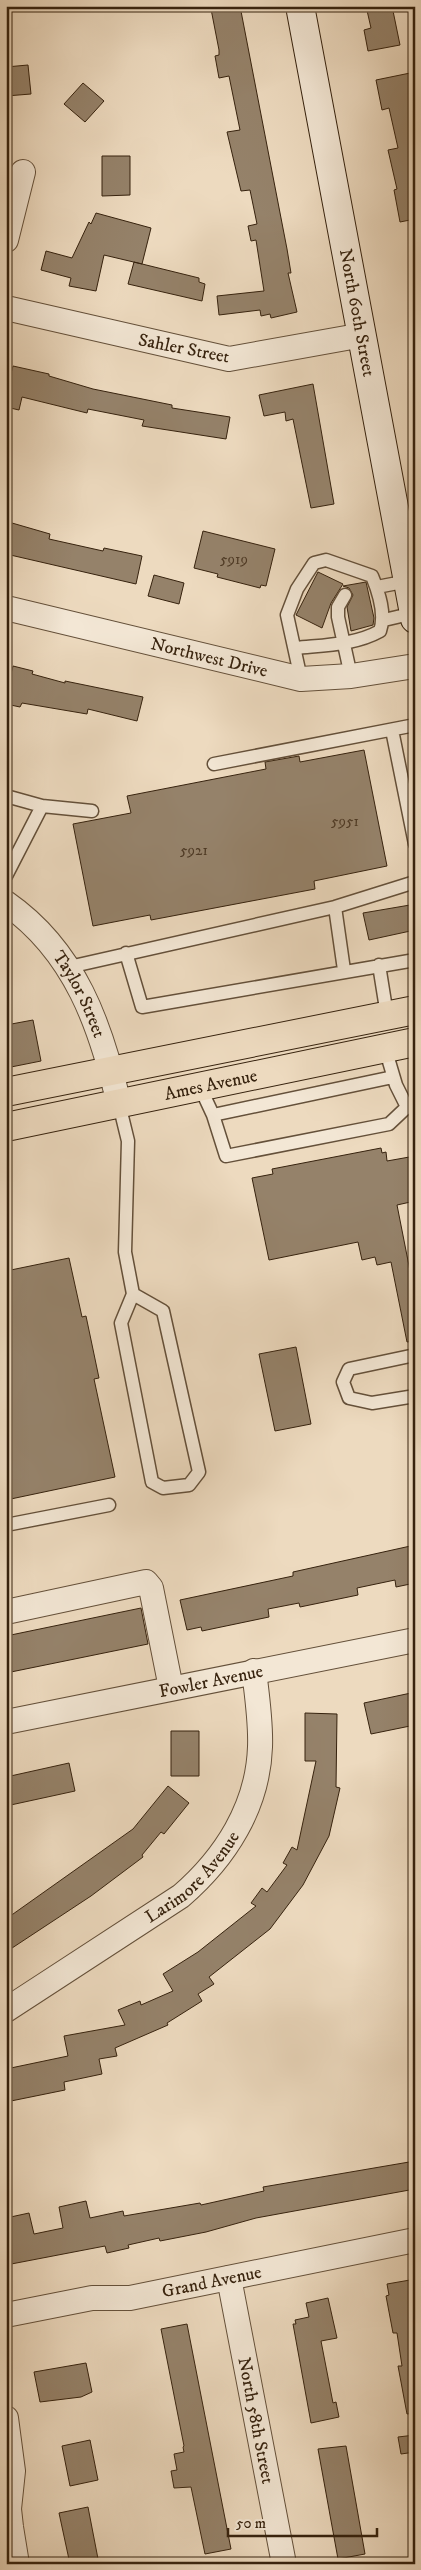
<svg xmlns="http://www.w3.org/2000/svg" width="421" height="2570" viewBox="0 0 421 2570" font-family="'IM FELL DW Pica',serif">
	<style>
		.building { fill: #95826a; stroke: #36220e }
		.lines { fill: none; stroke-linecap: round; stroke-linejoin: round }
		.lane-casing { stroke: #64503a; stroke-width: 15 }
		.street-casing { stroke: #64503a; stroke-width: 26 }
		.secondary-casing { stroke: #36220e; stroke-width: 30 }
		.primary-casing { stroke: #36220e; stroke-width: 30 }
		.lane { stroke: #f3e7d5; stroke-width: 12 }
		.street { stroke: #f3e7d5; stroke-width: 24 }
		.secondary { stroke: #f3e7d5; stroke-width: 28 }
		.primary { stroke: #eddabf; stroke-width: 28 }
		.labels { text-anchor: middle; stroke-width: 5; stroke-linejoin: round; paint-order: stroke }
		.number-label { font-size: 15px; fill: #4e3a25 }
		.street-label { font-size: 18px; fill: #36220e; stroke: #f3e7d5 }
	</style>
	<rect width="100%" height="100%" fill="#eddabf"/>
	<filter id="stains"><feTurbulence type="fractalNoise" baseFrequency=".004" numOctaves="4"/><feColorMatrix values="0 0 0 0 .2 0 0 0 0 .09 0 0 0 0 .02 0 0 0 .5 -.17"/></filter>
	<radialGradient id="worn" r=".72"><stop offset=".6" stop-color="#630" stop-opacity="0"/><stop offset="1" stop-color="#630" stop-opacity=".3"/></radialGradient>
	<path class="building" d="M224 6H240L287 249 291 273H288L297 312 271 318 270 314 261 316 260 310 219 315 217 296 264 291 256 240 251 241 248 226 257 224 250 190 241 191 227 132 240 130 229 76 219 78 215 56 219 55V50L211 9Z
		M366 6H392L400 45 368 51 364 30 371 28Z
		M28 65 31 94 6 96V67Z
		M415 72V219L400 222 394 190 397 189 388 150 398 148 389 108 382 110 376 80Z
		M83 83 104 101 85 122 64 104Z
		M102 156H130V195L102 196Z
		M96 213 151 228 142 264 104 255 96 291 69 286 71 278 41 270 46 251 72 258 89 222 91 224Z
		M134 262 199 278V282L205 284 202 301 128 284Z
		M13 366 49 374V376L93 389 172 405V408L230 417 226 439 142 426 144 420 88 409 87 413 22 397 19 410 6 407V392Z
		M313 384 334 504 311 508 293 419 286 421 285 412 264 416 259 395Z
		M12 523 50 534 49 539 103 551 104 548 142 556 136 584 6 554Z
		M203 531 275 549 266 586 261 585 260 588 217 577 218 574 194 568Z
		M318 572 343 584 331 603 322 628 296 615Z
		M154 575 184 583 179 604 148 596Z
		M366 582 374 618 373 625 351 631 347 607 353 595 349 588 343 586Z
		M13 666 33 671 32 674 65 683V681L143 697 137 721 88 709 87 714 22 703 20 707 6 704V693Z
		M364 750 387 866 314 881 315 889 151 920 150 915 93 926 73 824 131 813 127 796 266 769 265 762 299 756 300 762Z
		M410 905 415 930 369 940 363 913Z
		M33 1020 41 1061 6 1068V1025Z
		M381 1148 382 1153 386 1152 387 1161 415 1156V1201L397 1205 411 1276 415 1275V1341L407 1342 391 1262 377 1265 375 1257 362 1260 358 1242 269 1260 252 1178 273 1174 272 1169Z
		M69 1258 82 1317 86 1316 99 1378 94 1379 115 1477 6 1500V1271Z
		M296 1347 311 1424 275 1431 259 1354Z
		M415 1545V1583L396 1587 395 1580 357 1588 358 1595 300 1607 299 1603 268 1609 269 1617 202 1631 201 1627 187 1630 180 1600 293 1576V1572Z
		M141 1608 148 1644 6 1673V1636Z
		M411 1693 415 1725 371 1734 364 1703Z
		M305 1713 337 1714 336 1787 340 1788 329 1836 303 1885 270 1929 209 1977 214 1984 198 1994 202 2001 167 2023 168 2025 115 2048 117 2056 99 2059 102 2074 64 2082 65 2090 6 2102V2069L68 2056 64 2036 125 2025 118 2010 140 2001 141 2005 173 1991 163 1974 198 1952 256 1906 251 1903 262 1888 267 1892 287 1865 283 1863 292 1847 297 1850 316 1761H305Z
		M171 1731H199V1776H171Z
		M69 1763 75 1791 6 1806V1777Z
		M168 1786 189 1803 164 1834 161 1832 142 1855 143 1857 91 1896 6 1952V1919L133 1829Z
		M415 2161V2189L256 2218 206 2232 160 2241 159 2238 128 2245 129 2248 107 2253 105 2246 6 2265V2218L29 2213 34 2234 63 2228 59 2207 86 2201 90 2218 123 2211 124 2216 200 2203 201 2205 264 2191 263 2187Z
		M410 2280 415 2302V2413L407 2414 398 2366H402L397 2333H393L386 2296 389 2295 387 2284Z
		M328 2298 337 2338 321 2341 333 2403 336 2402 339 2417 311 2423 293 2324H296L295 2320 309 2317 306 2303Z
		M187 2324 231 2549 205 2554 191 2487 174 2488 171 2471 177 2470 174 2454 184 2452 183 2447 184 2446 161 2329Z
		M86 2363 92 2392 81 2397 40 2402 34 2372Z
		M415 2435V2452L401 2454 398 2437Z
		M90 2440 98 2480 70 2486 62 2446Z
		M346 2446 365 2554 338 2559 318 2449Z
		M88 2507 99 2564H70L59 2513Z"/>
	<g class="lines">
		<g class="lane-casing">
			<path id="lane" d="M377 587 408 581
				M345 595 338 607V617L351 676
				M384 620 414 613
				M296 648C324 645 355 645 380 631 386 614 379 593 372 576L326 560 314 563 297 589 287 615 301 679
				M392 730 415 844
				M214 764 415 725
				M6 796 42 806
				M6 876 42 806 92 811
				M335 907 344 970
				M126 953 142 1007 415 960
				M379 965 387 1015
				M69 967 335 907 415 882
				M385 1048 396 1085 407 1107 415 1109
				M200 1087 213 1115 226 1156 389 1124 407 1107
				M119 1104 128 1141 125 1252 133 1294 121 1323 152 1482 163 1488 189 1485 199 1472 163 1311 133 1294
				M213 1115 393 1077
				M415 1355 349 1369 343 1382 349 1398 372 1403 415 1396
				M6 1525 109 1505"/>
		</g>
		<g class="street-casing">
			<g id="street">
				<path d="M6 240 23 172"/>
				<path d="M6 308 229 359 363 335"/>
				<path id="s1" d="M6 608 301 679 351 676 415 666"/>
				<path id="s2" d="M6 903C75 951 101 1026 119 1104"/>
				<path d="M6 1612 146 1582 151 1588 171 1688"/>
				<path id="s3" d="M6 1722 415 1640"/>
				<path id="s4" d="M6 2010 181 1896C225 1858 258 1807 260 1747 261 1722 257 1696 254 1671"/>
				<path id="s5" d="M229 2278 284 2564"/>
				<path id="s6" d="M6 2315 92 2298H130L415 2240"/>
				<path d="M6 2418 13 2471 9 2509 11 2527 17 2564"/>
			</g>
		</g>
		<g class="secondary-casing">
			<g id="secondary">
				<path id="s7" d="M300 6 415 619"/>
			</g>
		</g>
		<g class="primary-casing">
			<g id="primary">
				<path d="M6 1092 415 1010"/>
				<path id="s8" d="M6 1127 415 1042"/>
			</g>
		</g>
		<use href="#lane" class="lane"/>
		<use href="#street" class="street"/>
		<use href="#secondary" class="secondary"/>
		<use href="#primary" class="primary"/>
	</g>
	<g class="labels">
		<g class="number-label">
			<text x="234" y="564">5919</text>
			<text x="345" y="826">5951</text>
			<text x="194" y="855">5921</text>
		</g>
		<g class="street-label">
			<text dy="6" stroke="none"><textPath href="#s7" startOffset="312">North 60th Street</textPath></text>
			<text transform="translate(184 348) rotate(11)" y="6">Sahler Street</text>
			<text dy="6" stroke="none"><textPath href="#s1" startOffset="209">Northwest Drive</textPath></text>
			<text dy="6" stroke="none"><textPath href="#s2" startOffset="119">Taylor Street</textPath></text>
			<text dy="6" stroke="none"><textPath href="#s8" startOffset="209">Ames Avenue</textPath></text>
			<text dy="6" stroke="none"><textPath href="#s3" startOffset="209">Fowler Avenue</textPath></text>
			<text dy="6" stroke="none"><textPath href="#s4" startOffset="230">Larimore Avenue</textPath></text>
			<text dy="6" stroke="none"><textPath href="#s6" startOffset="209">Grand Avenue</textPath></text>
			<text dy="6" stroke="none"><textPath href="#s5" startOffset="145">North 58th Street</textPath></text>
		</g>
	</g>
	<rect width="421" height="2570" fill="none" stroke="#eddabf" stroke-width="25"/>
	<rect x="8" y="8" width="406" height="2555" fill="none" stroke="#36220e" stroke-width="2.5"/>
	<rect x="12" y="12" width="396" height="2545" fill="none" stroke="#36220e"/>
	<path d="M228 2528v8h149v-8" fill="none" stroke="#36220e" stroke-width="2.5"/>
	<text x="236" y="2528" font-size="15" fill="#36220e" stroke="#f3e7d5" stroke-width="4" paint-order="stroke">50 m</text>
	<rect width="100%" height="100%" filter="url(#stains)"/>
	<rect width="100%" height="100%" fill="url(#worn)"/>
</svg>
